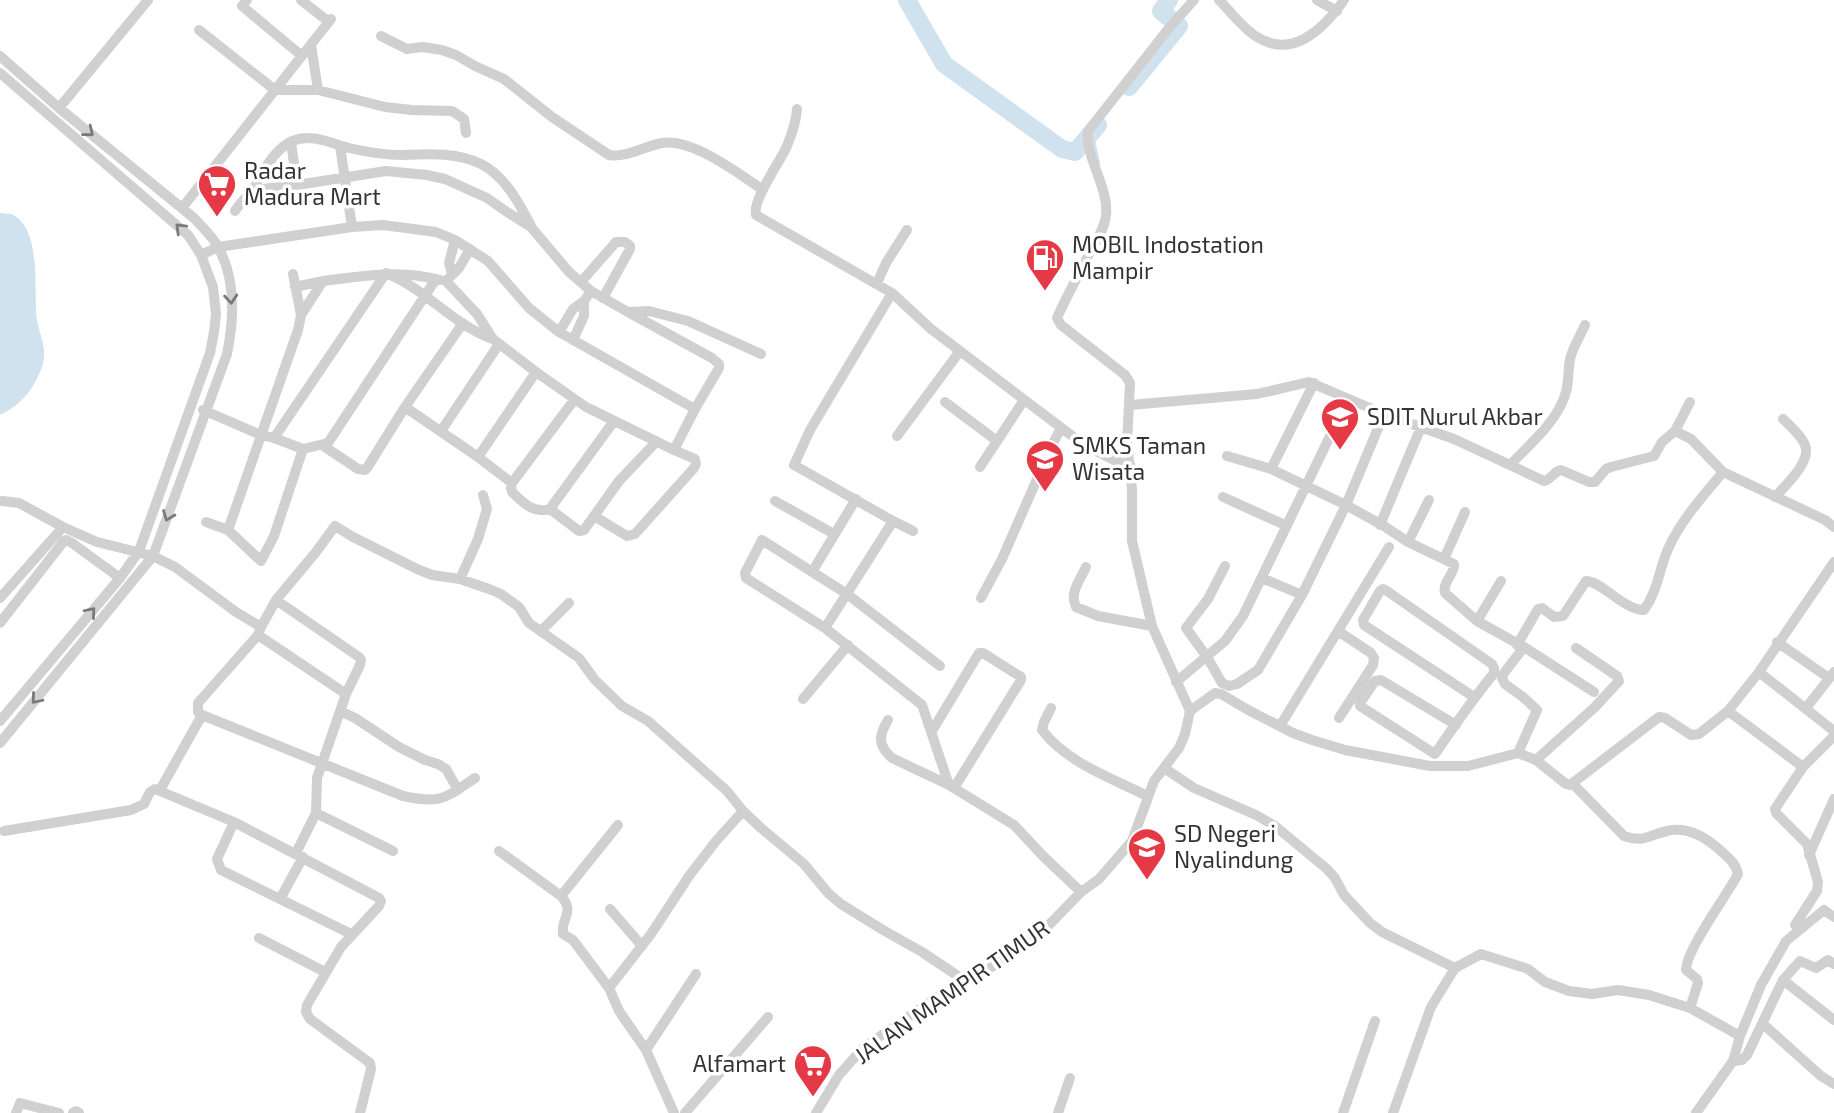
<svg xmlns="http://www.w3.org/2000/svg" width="1834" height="1113" viewBox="0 0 1834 1113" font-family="'Exo 2',sans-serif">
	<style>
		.water { fill: #cfe2ee }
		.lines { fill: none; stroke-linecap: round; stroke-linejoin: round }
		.stream { stroke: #cfe2ee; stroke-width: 2.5 }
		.river { stroke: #cfe2ee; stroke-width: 18 }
		.street { stroke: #d0d0d0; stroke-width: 10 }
		.oneway { stroke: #7a7a7a }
		.labels { text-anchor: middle; stroke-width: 7; stroke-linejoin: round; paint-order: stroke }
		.poi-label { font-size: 23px; fill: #333; stroke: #fff; text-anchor: start }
		.street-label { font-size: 23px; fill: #333; stroke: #fff }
	</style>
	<rect width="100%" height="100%" fill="#fff"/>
	<path class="water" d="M0 213C1 213 10 214 11 214 43 228 33 292 37 320 40 337 48 349 42 367 34 389 21 405 0 415Z"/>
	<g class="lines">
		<path class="stream" d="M1093 136 1099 164"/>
		<path class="river" d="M907 0 944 64 1062 149 1075 152 1098 125
			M1129 87 1179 26 1161 11 1169 0"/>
		<path class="street" d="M247 0 242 6 302 56
			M301 0 329 22
			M1219 0C1230 11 1241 26 1254 35 1291 61 1323 30 1344 0
			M1317 0 1337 11
			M199 30 275 90H318L385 107 412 110 452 111 464 119 466 133
			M381 36 407 49 422 47 442 50 456 55 475 66 504 79 552 117 609 155C626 158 645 146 662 143 692 138 738 173 763 190
			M311 45 318 90
			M0 56 59 108 194 218C202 227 213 237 218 247 236 279 234 320 227 354L153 556 0 743
			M0 73 188 235 201 255 213 287 216 314 214 332 210 353 139 551 120 578 0 721
			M59 108 148 0
			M797 109C796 122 792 134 787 146 780 162 752 200 756 215L892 293 931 329 1084 445 1114 460 1131 466
			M291 142 297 185
			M340 146 352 227
			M254 190 297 185 386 171 427 175 445 179 487 198 507 212 531 227 569 272 591 291 584 301 573 309 559 332
			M182 208 331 19
			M235 211C240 203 246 197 252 191 256 187 257 181 260 177 267 164 279 147 292 141 312 133 330 143 349 148 366 152 384 155 402 155 429 154 456 152 481 164 505 176 519 203 531 226
			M470 249 459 268 446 281 477 314 493 339 536 372 586 407 674 450
			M201 255 218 247 352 227 383 225 436 232 455 240 488 261 529 308 559 332 695 409
			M452 273 449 263 455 240
			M581 282 616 242H625L630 246V249L603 298
			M877 283 886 263 907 230
			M295 287 323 281
			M591 291 628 312 649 311 688 321 761 354
			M301 315 323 281C363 276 401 269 440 280
			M573 340 584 316V301
			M945 402 997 441
			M1130 405 1257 394 1309 382 1384 414 1454 439 1544 481C1551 480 1554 471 1561 470L1589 482H1595L1606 469 1611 467 1654 456 1662 442 1675 431 1691 439 1723 472 1825 520 1834 527
			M405 407 478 457 536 372
			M203 410 261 435 274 438 303 449 328 443 436 279
			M441 431 499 344
			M1675 431 1690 402
			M897 436 960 351
			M274 438 386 273C426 289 453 325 493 339
			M322 445 358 469 365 470 367 468 405 407 463 323
			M1227 456 1271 469 1346 505 1384 526 1408 542 1454 564C1455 574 1442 582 1445 593L1477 621 1524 647 1594 692
			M478 457 512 483 574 400
			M1510 465C1530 444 1558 421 1566 392 1569 381 1568 370 1570 359 1573 347 1580 336 1585 325
			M980 467 1024 400
			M1271 469 1314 383
			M512 483 511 488 512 492C524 503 533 514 550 509L614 421
			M1223 497 1287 526
			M1775 497C1785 486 1812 461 1805 445 1801 435 1790 426 1783 419
			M2 501 19 503 63 527 97 542 153 556 175 567 236 612 261 627 276 600 316 552 335 526 353 537 417 569 432 575 460 579 489 589 501 594 519 607 529 623 579 658 595 680 622 706 648 721 727 791 743 811 761 828 804 864 828 893 841 904 883 930 922 952 964 980
			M775 501 834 534
			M550 509 579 531 584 530 619 481 656 442
			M594 516 627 536 635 534 694 468 696 464 695 459 674 450 695 409 719 368V364L712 358 628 312
			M893 521 913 531
			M206 522 228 530 261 561 274 536 303 449
			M1380 525 1421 427
			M228 530 298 330 301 315 293 274
			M1408 542 1429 500
			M1444 559 1465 512
			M1225 566 1208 599 1186 628 1207 657 1222 683 1229 686 1237 684 1258 670 1302 595 1346 505 1384 414
			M1086 567C1080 580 1069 593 1076 607L1098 616 1152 626
			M812 572 856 499
			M1262 578 1302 595
			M460 579 478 539 487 509 483 495
			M0 598 63 527
			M981 598 1002 559 1052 445 1061 428
			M276 600 359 657 361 660 360 665 346 694
			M1477 621 1501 581
			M0 623 64 541 66 540 72 543 120 578
			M261 627 258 635 198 703V712L202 715 403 796C441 804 444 799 475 778
			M825 628 893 521 794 465 810 430 892 293
			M541 631 569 603
			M1338 631 1371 653 1374 658 1373 665 1339 718
			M258 635 346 694 317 778 316 813
			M1777 642 1829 678
			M1517 645 1538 609 1542 608 1554 617 1563 616 1586 581C1601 581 1624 610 1644 610 1658 591 1659 569 1668 549 1681 520 1703 496 1723 472
			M940 666 847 594 762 540 745 573 746 578 825 628 922 705 949 785
			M1759 672 1834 731
			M1176 682 1225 641 1243 616 1348 399
			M803 699 848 645
			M1051 708 1044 722 1042 730C1067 763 1112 778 1147 796
			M1806 708 1834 672
			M340 711 355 718 399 747 425 760 438 764 446 769 458 790
			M1190 711 1215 693 1221 694 1250 711 1293 733 1312 740 1345 750 1430 766H1468L1518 753 1536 760 1566 784 1570 785 1659 717 1665 718 1691 735 1699 734 1728 711 1759 672 1834 562
			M1728 711 1803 767 1775 809 1776 813 1807 844 1818 882 1817 891 1795 925
			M888 720C879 735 877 745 892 758L949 785 1014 825 1043 856 1081 892
			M1456 725 1381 680 1375 681 1360 703V706L1435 754C1454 726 1473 699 1494 673V668L1492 664 1387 591 1383 589 1380 591 1363 620 1364 625 1474 697
			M1280 726 1389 547
			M932 731 979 653H983L1021 677V680L954 788
			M1518 753 1537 710 1523 697 1505 684 1502 678 1504 673 1524 647
			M1536 760 1595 707 1619 681 1617 676 1576 648
			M1803 767 1834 736
			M1164 768 1194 788 1256 815 1275 826 1327 869 1335 878 1344 895 1370 923 1382 932 1455 968
			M1573 784 1624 836C1645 843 1648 835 1667 831 1688 826 1707 838 1722 852 1729 858 1736 864 1738 874 1726 897 1687 948 1686 970L1697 979 1698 983 1690 1008
			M160 790 202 715
			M234 822 217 859 221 870 351 934
			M4 831 131 810 144 804 150 792 155 789 234 822 379 898 381 901 379 906 341 947 307 1005 306 1012 310 1019 370 1063 371 1069 360 1113
			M499 851 561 896C576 913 560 918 563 934L573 940 609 988 619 1011 646 1050 674 1113
			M296 853 316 813 393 851
			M1809 855 1834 799
			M561 896 618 825
			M280 899 303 857
			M610 909 642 946
			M259 938 325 972
			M1783 980 1834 1020
			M609 988 651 934 689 876 716 841 743 811
			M1763 1024 1821 1076 1834 1084
			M646 1050 696 974
			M1733 1061 1742 1060 1747 1055 1783 980 1800 961 1816 968 1828 960 1834 964
			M16 1113 20 1103 59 1113
			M73 1113 76 1111 79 1113
			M685 1113 768 1017
			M816 1113 839 1075 863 1048 928 1003 964 980 996 965 1045 929 1081 892 1099 879 1132 841 1154 781 1179 748 1185 734 1190 711 1152 626 1132 541V489L1127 443 1130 383 1125 375 1061 325 1057 318C1067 295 1080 273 1091 250 1097 240 1105 227 1106 215 1109 187 1085 158 1088 131L1169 28 1194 0
			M1058 1113 1070 1078
			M1343 1113 1375 1021
			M1393 1113 1431 1007 1455 968 1481 954 1528 969 1545 982 1569 991 1592 994 1618 990 1649 995 1690 1008 1740 1036
			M1696 1113 1733 1061 1740 1036 1761 985 1786 941 1824 910 1834 917"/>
	</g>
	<defs><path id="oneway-chevron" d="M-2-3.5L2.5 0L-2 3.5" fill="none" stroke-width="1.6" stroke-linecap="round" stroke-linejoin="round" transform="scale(1.75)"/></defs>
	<g class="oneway">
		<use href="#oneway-chevron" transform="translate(89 132) rotate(39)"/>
		<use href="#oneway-chevron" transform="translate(180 228) rotate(-136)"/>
		<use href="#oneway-chevron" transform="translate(231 299) rotate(85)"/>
		<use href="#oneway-chevron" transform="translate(168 516) rotate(111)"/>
		<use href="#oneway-chevron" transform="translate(91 612) rotate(-50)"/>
		<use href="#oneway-chevron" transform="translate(36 699) rotate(130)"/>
	</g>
	<defs>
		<g id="supermarket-pin" transform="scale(2.0125)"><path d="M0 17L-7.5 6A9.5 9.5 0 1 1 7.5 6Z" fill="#e63946" stroke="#fff"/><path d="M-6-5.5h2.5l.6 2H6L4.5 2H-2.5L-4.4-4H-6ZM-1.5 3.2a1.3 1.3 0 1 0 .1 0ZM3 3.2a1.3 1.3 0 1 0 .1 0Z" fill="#fff"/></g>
		<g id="fuel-pin" transform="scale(2.0125)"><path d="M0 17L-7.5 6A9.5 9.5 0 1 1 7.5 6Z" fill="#e63946" stroke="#fff"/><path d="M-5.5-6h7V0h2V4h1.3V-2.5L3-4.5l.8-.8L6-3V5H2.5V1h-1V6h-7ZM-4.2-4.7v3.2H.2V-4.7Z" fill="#fff"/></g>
		<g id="school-pin" transform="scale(2.0125)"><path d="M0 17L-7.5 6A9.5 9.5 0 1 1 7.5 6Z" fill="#e63946" stroke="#fff"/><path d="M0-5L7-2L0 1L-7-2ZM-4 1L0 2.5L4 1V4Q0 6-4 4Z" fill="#fff"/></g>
	</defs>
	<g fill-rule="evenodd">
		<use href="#supermarket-pin" x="217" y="184"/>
		<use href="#fuel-pin" x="1045" y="258"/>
		<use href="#school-pin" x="1340" y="417"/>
		<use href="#school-pin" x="1045" y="459"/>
		<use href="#school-pin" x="1147" y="847"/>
		<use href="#supermarket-pin" x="813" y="1064"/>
	</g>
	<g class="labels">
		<g class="poi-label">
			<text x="244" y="179">Radar<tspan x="244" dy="26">Madura Mart</tspan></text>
			<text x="1072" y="253">MOBIL Indostation<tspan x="1072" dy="26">Mampir</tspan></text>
			<text x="1367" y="425">SDIT Nurul Akbar</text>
			<text x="1072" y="454">SMKS Taman<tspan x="1072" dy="26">Wisata</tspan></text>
			<text x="1174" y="842">SD Negeri<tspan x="1174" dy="26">Nyalindung</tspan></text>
			<text x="786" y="1072" text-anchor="end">Alfamart</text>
		</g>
		<g class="street-label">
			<text transform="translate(952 992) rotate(-35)" y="8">JALAN MAMPIR TIMUR</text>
		</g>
	</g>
</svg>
